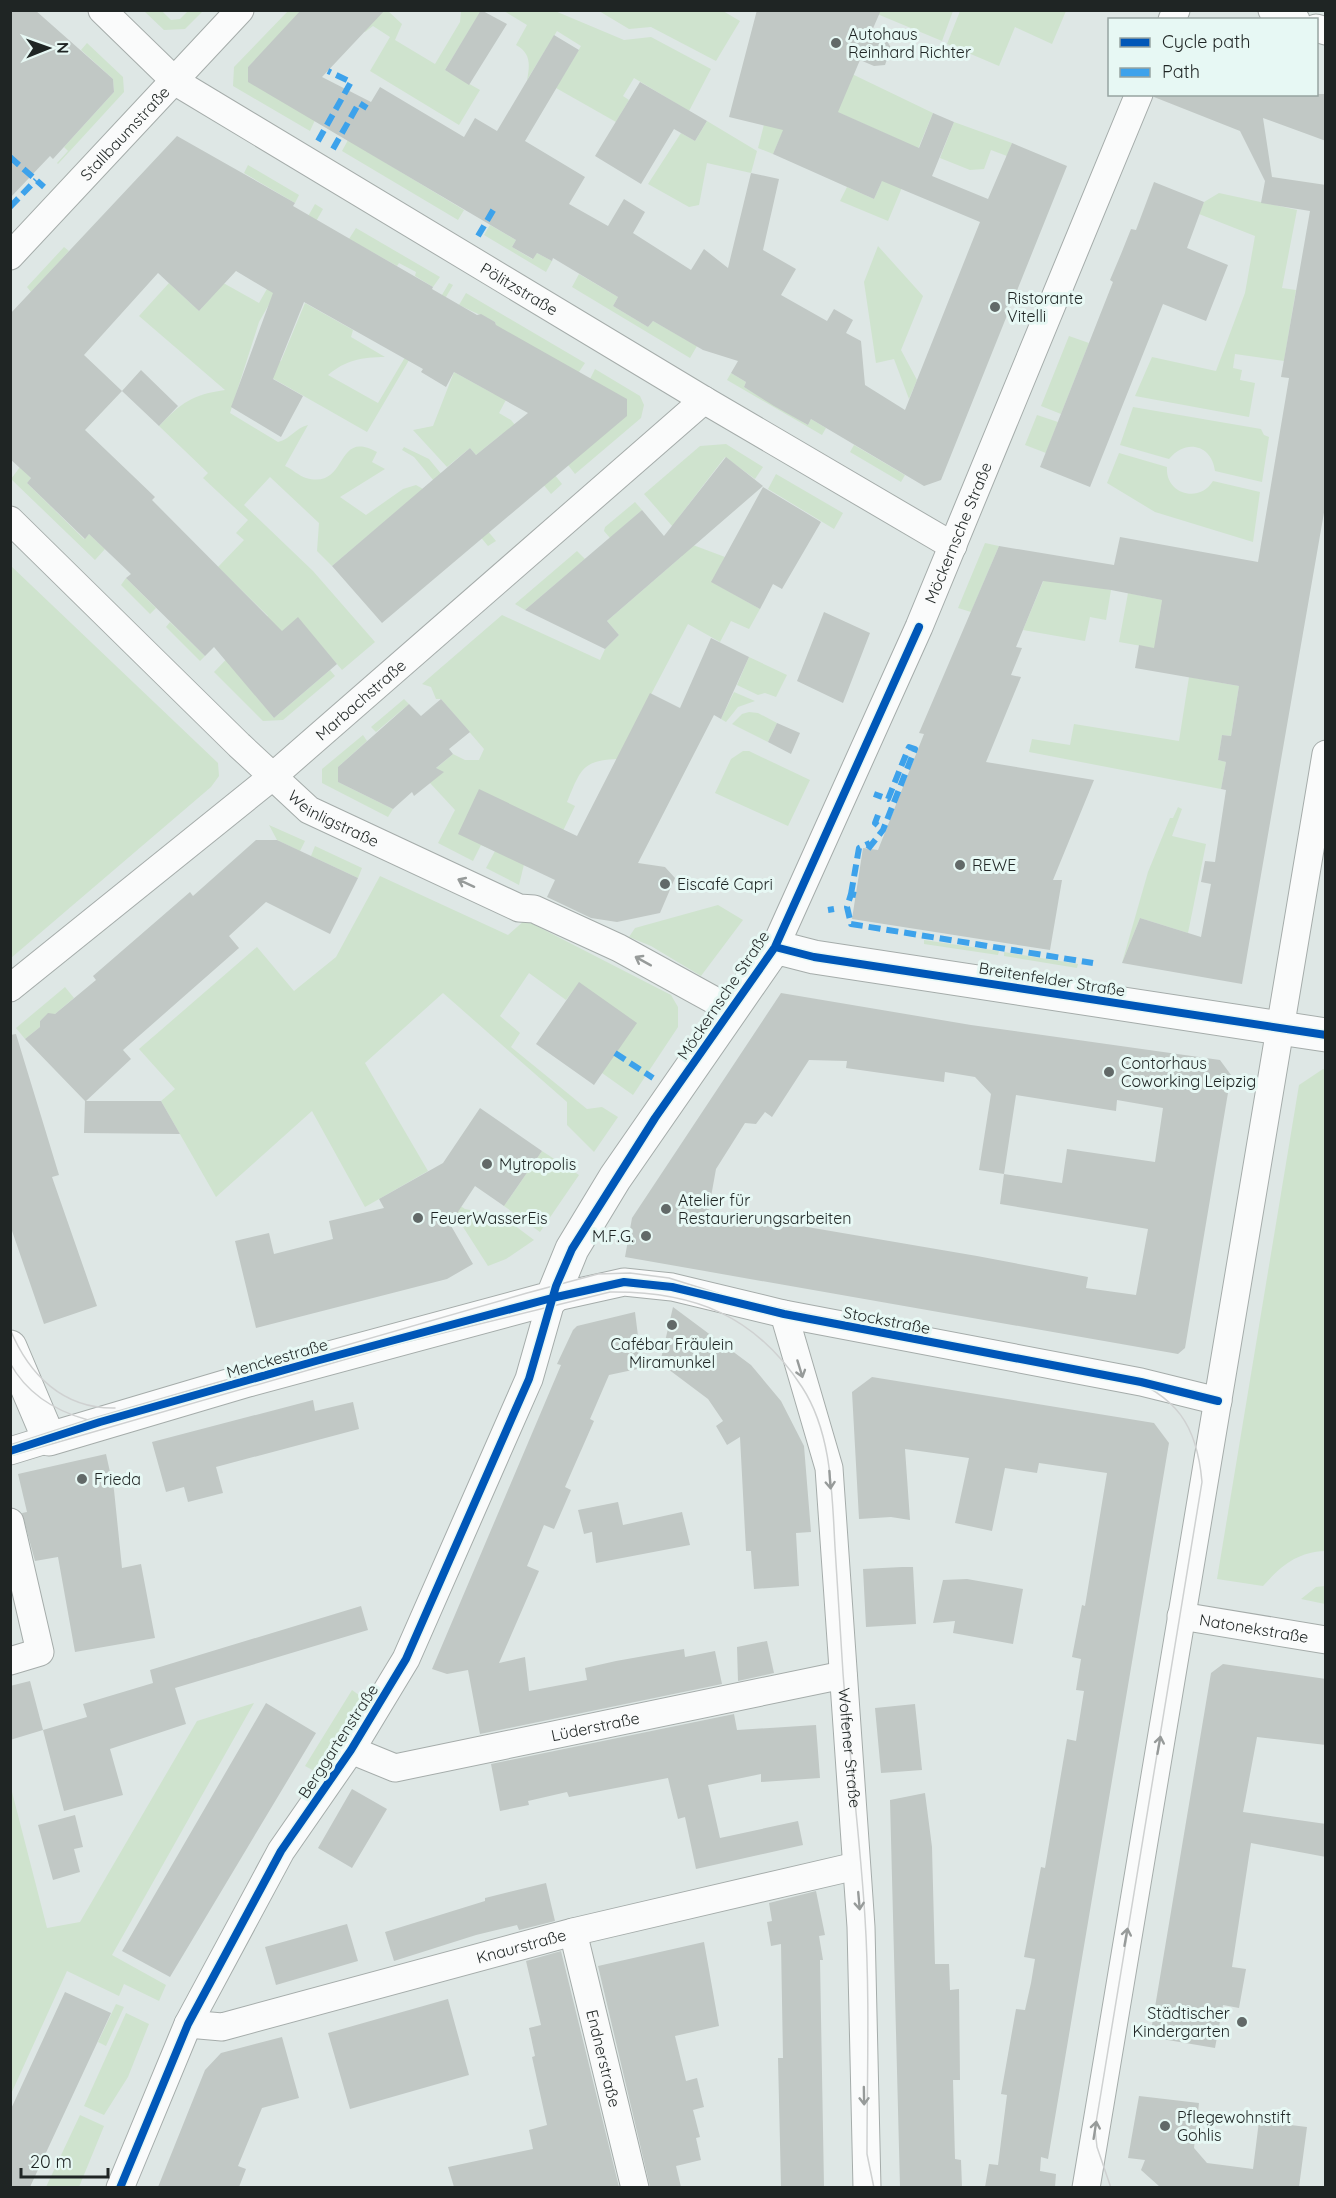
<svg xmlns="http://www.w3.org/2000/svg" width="1336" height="2198" viewBox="0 0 1336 2198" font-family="Quicksand,sans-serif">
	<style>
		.green { fill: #cfe3ce }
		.building { fill: #c1c8c5; fill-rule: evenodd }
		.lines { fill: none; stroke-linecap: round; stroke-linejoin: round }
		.street-casing { stroke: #a5acaa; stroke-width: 29 }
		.secondary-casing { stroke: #a5acaa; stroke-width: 35 }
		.street { stroke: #fafbfb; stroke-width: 27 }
		.secondary { stroke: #fafbfb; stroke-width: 33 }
		.tram { stroke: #cfd1d1; stroke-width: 1.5 }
		.quiet { stroke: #3da2eb; stroke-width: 6; stroke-dasharray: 12 6; stroke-linecap: butt }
		.cycleway-casing { stroke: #e7f8f4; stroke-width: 11 }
		.cycleway { stroke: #0057b8; stroke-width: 8 }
		.oneway { stroke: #979b9a }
		.poi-dot { fill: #626968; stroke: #e7f8f4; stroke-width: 2 }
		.labels { text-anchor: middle; stroke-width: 6; stroke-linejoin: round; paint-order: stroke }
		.poi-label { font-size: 16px; fill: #1f2524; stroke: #e7f8f4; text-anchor: start }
		.street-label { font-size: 16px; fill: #1f2524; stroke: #e7f8f4 }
	</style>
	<rect width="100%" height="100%" fill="#dee7e5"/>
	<path class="green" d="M144 11H162L171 20 180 19 188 11H203L185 29 164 30Z
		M288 11H302L248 67V81L315 120 310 131 233 86 234 67Z
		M343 11H388L402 24 395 40 435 64 460 22 461 11H481L445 70 480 90 459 125 370 71 390 37 373 26 365 32Z
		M504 11H555L624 40 651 37 711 69 689 111 634 78 623 96 629 100 616 122 556 88 581 46 557 31 527 80C530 65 531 53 516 45L527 25Z
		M599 11H723L740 21 716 61 651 27 629 29Z
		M870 11H953L942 41Z
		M960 11V10L1066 11 1052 44 1015 27 999 66 947 44Z
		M87 43 123 77 124 92 58 164 57 163 68 151 64 147 114 92 113 79 81 50Z
		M782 54 854 75 933 113 888 221 840 201 847 187 874 199 900 140 799 95 773 154 758 148Z
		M707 121 757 151 751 173 707 163 699 205 689 207 648 184 681 133 695 141Z
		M954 122 1012 143 1007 156 991 150 984 169 970 170 940 158Z
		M348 140 464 210 458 220 342 151Z
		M248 165 299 195 295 203 244 173Z
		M1219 193 1297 210 1282 288 1296 290 1284 361 1235 354 1233 368 1242 370 1240 380 1255 383 1249 417 1135 396 1152 357 1216 371 1245 293 1255 236 1199 214 1204 202Z
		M315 204 323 209 259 322 230 413 278 442C291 439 295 428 308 425L285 466C292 469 299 476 306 478 349 490 334 428 377 452L372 462 385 469 340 497 366 515 403 489 416 485 423 489 332 566 317 551 319 523 270 477 244 505 313 571 375 642 342 670 298 618 235 671 274 718 330 670 335 676 283 720 263 721 214 672 268 616 218 567 244 540 236 533 248 520 203 478 208 473 159 426C182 402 192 395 225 390L139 316 169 283 199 311 215 293 209 275 259 303Z
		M490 225 516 240 512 247 532 259 537 253 552 261 546 272 484 235Z
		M356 228 440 277 433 287 415 276 416 272 399 263 397 266 349 239Z
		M878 246 923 296 901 350 917 380 909 399 894 359 876 363 864 282Z
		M64 247 69 251 31 292 27 287Z
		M579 274 618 297 613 306 648 327 653 321 697 346 690 358 572 287Z
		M449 283 453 285 367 432 258 370 281 361 305 303 353 330 351 337 385 357C362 357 346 360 328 375L378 403Z
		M466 293 585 363 579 372 508 396 499 413 511 420 562 484 551 494 502 434 476 455 470 448 447 467 413 430 433 426 454 372 494 394 496 325 495 322 459 305Z
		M1069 336 1089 343 1061 414 1041 406Z
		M595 369 640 396 644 405 641 418 575 474 568 465 590 379Z
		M731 373 746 382 744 387 808 425 811 419 826 428 822 435 727 380Z
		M1133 407 1261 429 1264 435 1269 437 1262 482 1215 471C1212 445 1186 438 1169 459L1120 445Z
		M1037 415 1058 422 1046 453 1025 445Z
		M726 444 763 467 755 479 725 457 679 517 691 527 685 542 725 557 712 582 760 609 749 629 731 621 720 642 688 624 617 759C581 760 580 772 567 802L575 806 562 833 528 848 519 885 486 868 495 851 481 845 473 861 438 843 455 810 430 783 429 774 453 754 465 760H479L484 749 441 699H436L431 687 422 684 502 615 600 660 605 649 619 635 607 621 682 556 670 543 680 535 644 494 700 446Z
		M854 445 905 475 901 482 850 452Z
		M404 447 429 459 496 541 488 546 414 457 402 450Z
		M1119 453 1167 467C1165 494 1199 504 1213 481L1260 492 1253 542 1155 512 1107 483Z
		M20 467 31 478 27 483 84 539 89 534 105 549 95 560 11 479Z
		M776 474 843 513 834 529 768 489Z
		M635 502 642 510 610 538 604 531 605 527Z
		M985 543 999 546 971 612 958 608Z
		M577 551 585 559 525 610 515 604Z
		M10 565 218 763 219 776 211 787 11 958Z
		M1045 577 1111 590 1106 620 1090 617 1085 641 1023 630Z
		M126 578 156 608 150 614 121 585Z
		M1128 593 1162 600 1159 618 1192 655 1119 642Z
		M170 622 205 656 200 661 166 627Z
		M749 657 787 675 776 697 765 693 758 695 737 685Z
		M1189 677 1239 686 1231 736 1222 735 1218 760 1226 762 1221 789 1029 752 1032 739 1070 745 1074 724 1179 741Z
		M734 692 755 701 738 707 726 722 721 719Z
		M404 699 409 704 376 732 371 727Z
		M749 712 758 713 777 723 768 742 732 724 742 714Z
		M363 735 367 741 338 767V782L393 809 388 817 322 783V769Z
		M743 751H749L810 780 788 826 715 793 731 759Z
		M1178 807 1182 809 1172 836 1206 844 1188 933 1140 918 1122 963 1148 872 1170 818H1173Z
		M269 825 305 841 300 851 277 840Z
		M315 846 362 868 358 878 311 856Z
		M380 876 508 935 525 920 671 995 678 1007V1027L633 1095 602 1073 579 983 566 1000 529 973 500 1016 520 1033 511 1047 587 1109 602 1107 618 1117 594 1152 567 1125V1102L443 993 365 1063 428 1171 365 1207 312 1111 216 1197 161 1101 175 1089 139 1049 257 947 294 991 336 957Z
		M718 905 743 920 701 976 651 946 629 937 635 928Z
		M924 940 999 951 998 955 924 944Z
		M1004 952 1078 964 1077 968 1004 956Z
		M65 987 74 998 55 1014H48L40 1021V1027L25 1039 16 1028Z
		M1323 1069 1326 1070 1325 1551C1297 1552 1281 1566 1263 1586L1217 1579 1299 1085Z
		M542 1151 579 1175 540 1232 504 1206Z
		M442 1194 465 1209 502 1216 534 1240 506 1259 488 1266Z
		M1325 1586V1604L1301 1599 1316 1587Z
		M352 1690 370 1703 318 1773 305 1766Z
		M254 1703 112 1955 166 1985 159 2001 124 1984 119 1996 67 1971 11 2094V1788L47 1928 80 1922 197 1721Z
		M116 2004 124 2007 106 2046 98 2042Z
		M126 2013 149 2024 128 2077 104 2115 84 2106Z
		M80 2115 104 2126 79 2187H46Z"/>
	<path class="building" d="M10 10H35L113 79 114 92 53 159 50 156 10 198Z
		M301 10H385L322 77 371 102 380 87 464 137 475 118 497 131 554 35 579 50 525 141 585 177 569 204 608 226 624 199 645 212 633 233 691 270 704 249 728 268 751 173 779 179 763 250 796 269 781 295 827 321 834 309 853 320 846 333 861 341 865 385 905 410 980 222 882 181 874 199 773 154 783 130 729 117 757 10H881L871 33 886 39 891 48 885 65 874 66 860 60 838 112 919 148 933 113 954 122 932 176 988 199 1012 143 1067 166 941 480 924 486 811 419 808 425 774 406 744 387 746 382 731 373 738 361 703 350 653 321 648 327 613 306 618 297 553 258 552 261 537 253 533 259 512 247 516 240 248 82V67Z
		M481 10 507 24 469 85 445 70Z
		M640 82 707 121 695 141 674 129 641 184 595 156Z
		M1154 94H1326V141L1263 118 1272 177 1326 185V501L1242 984 1122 963 1140 918 1201 937 1211 884 1201 882 1205 861 1215 862 1226 790 1221 789 1226 762 1218 760 1222 735 1231 736 1239 686 1135 668 1139 645 1154 648 1162 600 1111 590 1043 581 1016 647 1022 648 1011 675 1021 677 986 762 1094 780 1053 880H1062L1050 950 852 919 863 848 878 850 924 734 919 733 999 546 1114 565 1120 537 1258 562 1289 378 1281 377 1310 211 1261 203 1265 181 1240 131 1154 97Z
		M177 136 295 203 293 206 433 287 432 289 477 315 481 314 495 322 496 325 627 399V416L382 623 332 566 470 448 476 455 528 413 454 372 446 387 421 372 423 369 304 302 273 379 303 396 281 437 231 407 273 293 236 271 199 311 158 273 84 355 122 391 85 430 155 497 152 500 282 631 298 617 337 664 274 718 214 647 205 656 126 578 131 574 89 534 85 539 27 483 31 478 10 459V314Z
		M1154 182 1204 202 1187 248 1228 265 1206 321 1163 304 1090 487 1040 467 1113 282 1110 280 1121 254 1131 229 1136 230Z
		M141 370 178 406 159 426 122 391Z
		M726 457 763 486 607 621 619 635 605 649 525 610 642 510 664 536Z
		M763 487 821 522 782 589 773 584 760 609 711 582Z
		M824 612 870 633 843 703 797 681Z
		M711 638 749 657 721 719 714 715 638 863 665 867 675 878 660 913 617 922 591 918 547 897 555 880 458 834 479 789 577 836 650 693 680 708Z
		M441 699 470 732 449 749 453 754 436 768 444 772 414 796 412 792 393 809 338 782V767L409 704 421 716Z
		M777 723 800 733 791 754 768 742Z
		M256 840H277L358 878 330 934 266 902 229 936 239 948 123 1050 131 1059 86 1101H161L180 1134 84 1133 85 1101 25 1039 40 1027V1021L48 1013 55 1014 96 980 93 976 190 892 193 896Z
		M579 982 637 1023 594 1085 536 1044Z
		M781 993 971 1025 1220 1060 1231 1075 1185 1348 1178 1354 625 1257 632 1218ZM809 1060 847 1061 846 1068 944 1082 945 1072 975 1077 991 1094 979 1170 1004 1174 1000 1204 1148 1229 1136 1295 1086 1288 1088 1277 977 1256 761 1219 759 1228 707 1219 716 1169 745 1123 756 1124 765 1112 772 1117ZM1016 1095 1116 1111 1117 1100 1163 1108 1155 1162 1067 1149 1062 1183 1004 1174Z
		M16 1034 59 1175 52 1177 97 1306 44 1324 10 1225V1035Z
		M480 1108 542 1151 504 1206 475 1186 450 1224 473 1264 447 1279 256 1328 235 1241 269 1233 274 1254 333 1239 329 1221 384 1208 379 1199 443 1163Z
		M673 1307 751 1365 781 1401 804 1446 811 1532 796 1533 799 1586 754 1589 751 1551H746L740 1437 727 1445 716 1426 723 1421 708 1399 660 1363Z
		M635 1312 642 1368 609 1375 590 1419 594 1421 565 1487 571 1490 554 1529 544 1525 527 1566 539 1571 499 1663 525 1657 529 1691 587 1680 585 1668 616 1661 684 1649 685 1657 715 1651 722 1684 480 1734 468 1670 447 1674 432 1669 561 1365 557 1364 573 1330 577 1326Z
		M872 1377 1154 1423 1169 1443 1048 2159 1041 2157 1040 2171 1056 2174 1055 2187H985L989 2164 998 2165 1007 2095 1001 2094 1016 2009 1025 2010 1031 1983 1035 1959 1024 1957 1041 1867 1045 1868 1067 1739 1076 1741 1084 1691 1076 1690 1081 1659 1072 1657 1082 1605 1085 1606 1107 1473 1039 1463 1037 1473 1005 1468 992 1531 955 1523 969 1458 905 1449 910 1520 891 1517 859 1519 852 1392Z
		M313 1400 315 1411 353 1402 359 1429 216 1467 223 1493 188 1502 184 1487 166 1492 152 1442Z
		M106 1454 114 1490 122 1568 141 1564 155 1638 75 1652 58 1557 35 1561 22 1513 27 1512 18 1474Z
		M618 1502 623 1525 682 1512 690 1545 596 1563 592 1532 584 1534 578 1510Z
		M902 1567H913L916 1624 866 1627 863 1569Z
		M967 1579 1023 1589 1013 1644 953 1633 955 1621 933 1623 943 1580Z
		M361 1606 368 1630 175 1688 186 1724 110 1749 123 1795 64 1811 43 1730 87 1717 83 1704 153 1683 150 1670Z
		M767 1641 774 1673 738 1681 737 1647Z
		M1223 1664 1326 1679V1745L1257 1737 1243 1812 1326 1824V1857L1251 1843 1232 1967 1246 1969 1239 2008 1223 2005 1215 2048 1150 2037 1211 1673Z
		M30 1681 43 1730 10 1740V1686Z
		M266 1703 316 1733 170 1977 122 1951Z
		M915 1704 922 1770 881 1773 875 1708Z
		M734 1714 737 1730 816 1725 820 1778 761 1782V1774L708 1785 720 1838 798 1821 803 1845 696 1869 685 1817 678 1819 668 1778 569 1797 567 1792 528 1801 529 1805 500 1811 491 1764Z
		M352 1789 387 1809 352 1868 318 1848Z
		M925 1793 932 1847 935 1964H949L950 1990 959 1989 960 2080H953L955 2159 961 2160 962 2187H900L890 1800Z
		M75 1815 83 1847 74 1849 80 1872 53 1880 38 1825Z
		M546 1883 555 1921 519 1930 517 1925 476 1935 394 1961 385 1932 485 1901V1898Z
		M816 1891 825 1935 819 1936 823 1960H820L824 2187H781L778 2058H783L781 1944 771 1946 767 1922 772 1921 769 1903Z
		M347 1924 358 1961 276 1985 265 1947Z
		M704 1942 719 2026 675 2036 686 2081 697 2078 704 2107 693 2110 700 2137 696 2138 701 2160 676 2166 681 2187H650L598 1966Z
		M561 1951 619 2187H454L448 2167 533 2149 529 2130 547 2125 532 2057 535 2056 529 2028 541 2025 526 1961Z
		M65 1992 111 2013 30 2187H10V2111Z
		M448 1999 469 2075 350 2109 328 2033Z
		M282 2037 299 2098 262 2108 238 2166 246 2169 239 2187H158L205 2070 221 2053Z
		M1139 2096 1199 2103 1194 2148 1207 2163 1253 2169 1259 2121 1307 2127 1299 2187H1160L1141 2170 1145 2160 1128 2158Z"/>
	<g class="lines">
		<g class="street-casing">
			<g id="street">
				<path id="s1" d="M102 10 176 82 704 400 953 546"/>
				<path d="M1272 10 1296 20"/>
				<path d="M1172 20 1176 10"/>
				<path d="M1316 28 1326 31"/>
				<path id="s2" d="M10 256 240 10"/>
				<path id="s3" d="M10 520 239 745 309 810 519 908 534 909 619 948 730 1009"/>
				<path id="s4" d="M775 947 919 627 1139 94"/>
				<path id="s5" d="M10 988 272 777 704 400"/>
				<path d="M784 1314 829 1468 861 1927 867 2188"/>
				<path d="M10 1451 49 1439"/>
				<path d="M10 1522 40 1652 10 1661"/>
				<path id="s6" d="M1181 1616 1326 1640"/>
				<path id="s7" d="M351 1750 395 1768 843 1675"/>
				<path id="s8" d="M573 1932 635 2188"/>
				<path id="s9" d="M188 2024 222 2027 573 1932 856 1866"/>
				<path d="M120 2188 188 2024 281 1851 351 1750 406 1659 529 1379 552 1298 624 1282 672 1287 784 1314 1141 1382 1218 1401"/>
				<path d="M1086 2188 1326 754"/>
			</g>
		</g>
		<g class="secondary-casing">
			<path id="secondary" d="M10 1347 49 1439 248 1380 552 1298 572 1249 615 1178 775 947 814 957 1326 1035"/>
		</g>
		<use href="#street" class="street"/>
		<use href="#secondary" class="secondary"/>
		<g class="tram">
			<path d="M10 1329C29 1375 63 1409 115 1408"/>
			<path d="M10 1363C27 1394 55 1411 88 1420"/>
			<path d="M10 1445 87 1420 527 1293 598 1274 630 1273 669 1278 733 1298 783 1309 1122 1375C1176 1396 1197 1424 1202 1482L1095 2129 1097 2147 1111 2188"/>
			<path id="s10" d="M10 1456 402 1343 610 1292C693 1291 755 1315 802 1387 832 1433 832 1494 835 1547 838 1589 840 1631 843 1673 849 1754 860 1836 865 1918 870 1996 867 2075 867 2154L874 2188"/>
		</g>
		<path class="quiet" d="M318 141 351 82 328 71
			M333 149 359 103 367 108
			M10 157 44 187
			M10 207 36 180
			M478 236 495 207
			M878 815 875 823 883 830
			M868 849 883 830 915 749 909 747 888 799 874 794
			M851 894 859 848 870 843
			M856 895 851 894 847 907 851 924 1093 963
			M828 910 834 909
			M615 1053 653 1078"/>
		<g class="cycleway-casing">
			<path id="cycleway" d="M775 947 814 957 1326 1035
				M10 1451 100 1422 316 1361 552 1298 624 1282 672 1287 784 1314 1141 1382 1218 1401
				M120 2188 188 2024 281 1851 351 1750 406 1659 529 1379 556 1286 572 1249 655 1118 775 947 919 627"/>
		</g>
		<use href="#cycleway" class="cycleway"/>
	</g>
	<defs><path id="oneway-shaft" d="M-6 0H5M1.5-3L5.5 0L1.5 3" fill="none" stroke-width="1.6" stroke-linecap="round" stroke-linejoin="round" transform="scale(1.5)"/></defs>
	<g class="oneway">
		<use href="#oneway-shaft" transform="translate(466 883) rotate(-155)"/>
		<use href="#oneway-shaft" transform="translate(643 961) rotate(-151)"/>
		<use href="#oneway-shaft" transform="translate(800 1369) rotate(73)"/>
		<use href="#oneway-shaft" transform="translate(830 1480) rotate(86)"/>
		<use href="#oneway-shaft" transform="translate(1159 1745) rotate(-80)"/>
		<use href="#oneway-shaft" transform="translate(859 1901) rotate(85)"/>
		<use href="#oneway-shaft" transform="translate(1126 1937) rotate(-80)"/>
		<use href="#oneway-shaft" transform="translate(864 2096) rotate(89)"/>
		<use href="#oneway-shaft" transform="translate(1095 2130) rotate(-81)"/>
	</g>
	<g class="poi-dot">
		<circle cx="836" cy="43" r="6"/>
		<circle cx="995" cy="307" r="6"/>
		<circle cx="960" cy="865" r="6"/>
		<circle cx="665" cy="884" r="6"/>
		<circle cx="1109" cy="1072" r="6"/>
		<circle cx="487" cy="1164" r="6"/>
		<circle cx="666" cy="1209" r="6"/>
		<circle cx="418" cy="1218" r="6"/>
		<circle cx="646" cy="1236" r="6"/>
		<circle cx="672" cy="1325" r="6"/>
		<circle cx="82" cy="1479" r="6"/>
		<circle cx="1242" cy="2022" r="6"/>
		<circle cx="1165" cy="2126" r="6"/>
	</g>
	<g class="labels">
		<g class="poi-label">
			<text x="848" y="40">Autohaus<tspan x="848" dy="18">Reinhard Richter</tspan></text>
			<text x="1007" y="304">Ristorante<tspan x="1007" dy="18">Vitelli</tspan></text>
			<text x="972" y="871">REWE</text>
			<text x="677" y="890">Eiscafé Capri</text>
			<text x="1121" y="1069">Contorhaus<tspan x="1121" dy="18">Coworking Leipzig</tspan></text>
			<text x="499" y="1170">Mytropolis</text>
			<text x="678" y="1206">Atelier für<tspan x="678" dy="18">Restaurierungsarbeiten</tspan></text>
			<text x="430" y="1224">FeuerWasserEis</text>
			<text x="634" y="1242" text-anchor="end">M.F.G.</text>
			<text x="672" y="1350" text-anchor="middle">Cafébar Fräulein<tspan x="672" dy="18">Miramunkel</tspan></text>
			<text x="94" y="1485">Frieda</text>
			<text x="1230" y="2019" text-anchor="end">Städtischer<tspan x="1230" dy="18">Kindergarten</tspan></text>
			<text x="1177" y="2123">Pflegewohnstift<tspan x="1177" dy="18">Gohlis</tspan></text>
		</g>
		<g class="street-label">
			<text dy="6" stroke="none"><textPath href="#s2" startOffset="168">Stallbaumstraße</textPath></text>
			<text dy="6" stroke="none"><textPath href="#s1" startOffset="504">Pölitzstraße</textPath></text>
			<text dy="6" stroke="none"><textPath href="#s4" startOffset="453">Möckernsche Straße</textPath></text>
			<text dy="6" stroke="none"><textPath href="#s5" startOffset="454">Marbachstraße</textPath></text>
			<text dy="6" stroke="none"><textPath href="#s3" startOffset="442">Weinligstraße</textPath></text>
			<text transform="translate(1052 979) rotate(9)" y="6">Breitenfelder Straße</text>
			<text transform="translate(723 995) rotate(-56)" y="6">Möckernsche Straße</text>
			<text transform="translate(887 1320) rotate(11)" y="6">Stockstraße</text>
			<text transform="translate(277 1358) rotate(-16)" y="6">Menckestraße</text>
			<text dy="6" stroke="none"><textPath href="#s6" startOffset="74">Natonekstraße</textPath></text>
			<text dy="6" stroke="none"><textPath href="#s7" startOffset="252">Lüderstraße</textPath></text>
			<text transform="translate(338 1741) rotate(-57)" y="6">Berggartenstraße</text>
			<text dy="6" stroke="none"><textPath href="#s10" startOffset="1214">Wolfener Straße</textPath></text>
			<text dy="6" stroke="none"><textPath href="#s9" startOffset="344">Knaurstraße</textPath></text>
			<text dy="6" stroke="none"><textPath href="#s8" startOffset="130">Endnerstraße</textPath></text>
		</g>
	</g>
	<rect width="1336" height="2198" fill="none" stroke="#1f2524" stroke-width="24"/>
	<rect x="1108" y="18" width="210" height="78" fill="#e7f8f4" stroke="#97a4a1" stroke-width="1.5"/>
	<rect x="1120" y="38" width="30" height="9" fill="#0057b8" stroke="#97a4a1" stroke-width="1.5"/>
	<text x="1162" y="48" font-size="18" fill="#1f2524">Cycle path</text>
	<rect x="1120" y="68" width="30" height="9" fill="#3da2eb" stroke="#97a4a1" stroke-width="1.5"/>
	<text x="1162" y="78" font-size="18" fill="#1f2524">Path</text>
	<g transform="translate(48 48) rotate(89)" stroke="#e7f8f4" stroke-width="4.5" paint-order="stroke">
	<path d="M0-4.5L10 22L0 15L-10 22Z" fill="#1f2524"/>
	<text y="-9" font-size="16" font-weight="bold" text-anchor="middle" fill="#1f2524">N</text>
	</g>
	<path d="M21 2168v9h87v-9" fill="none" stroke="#1f2524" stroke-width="3"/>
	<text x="30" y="2168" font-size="18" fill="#1f2524" stroke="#e7f8f4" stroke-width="4.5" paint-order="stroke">20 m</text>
</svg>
